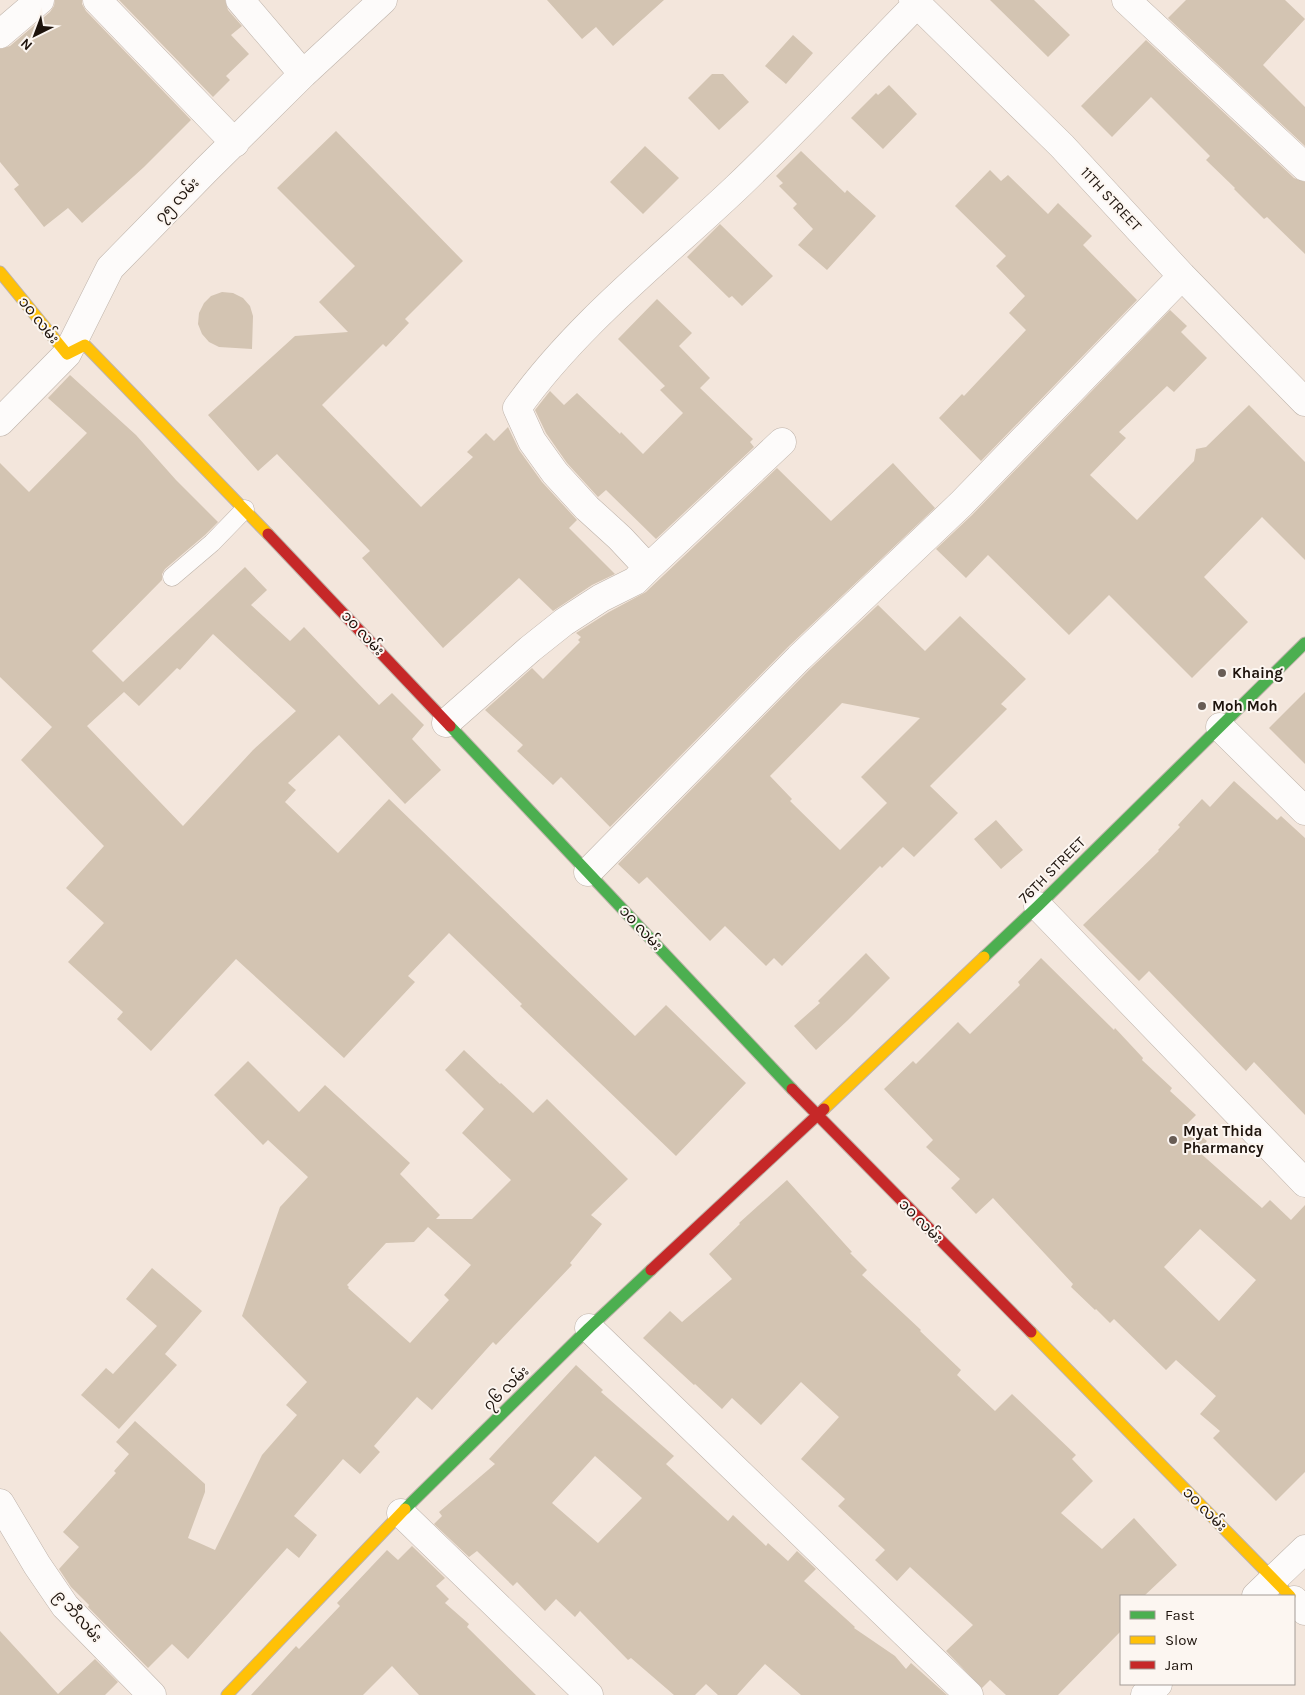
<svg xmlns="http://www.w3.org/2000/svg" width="1305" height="1695" viewBox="0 0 1305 1695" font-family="Karla,'Noto Sans Myanmar',sans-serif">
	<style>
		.building { fill: #d3c4b2; fill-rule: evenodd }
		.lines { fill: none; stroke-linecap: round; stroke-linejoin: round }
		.lane-casing { stroke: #beb3aa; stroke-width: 19 }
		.street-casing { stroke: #beb3aa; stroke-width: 29 }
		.fast-casing { stroke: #beb3aa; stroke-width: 13 }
		.slow-casing { stroke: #beb3aa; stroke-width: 13 }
		.jam-casing { stroke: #beb3aa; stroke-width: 13 }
		.lane { stroke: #fdfbfa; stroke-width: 18 }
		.street { stroke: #fdfbfa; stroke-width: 28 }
		.fast { stroke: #4caf50; stroke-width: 11 }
		.slow { stroke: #ffc107; stroke-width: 11 }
		.jam { stroke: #c62828; stroke-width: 11 }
		.poi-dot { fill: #685d55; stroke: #fcf6f1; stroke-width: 2 }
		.labels { text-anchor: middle; stroke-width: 4; stroke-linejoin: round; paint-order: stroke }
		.street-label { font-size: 15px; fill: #1d130c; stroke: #fcf6f1 }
		.poi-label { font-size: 15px; font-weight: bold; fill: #1d130c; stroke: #fcf6f1; text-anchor: start }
	</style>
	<rect width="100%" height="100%" fill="#f3e6dc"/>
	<path class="building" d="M55 0H82V4L86 11 191 120 144 167 82 223 68 208 44 227 14 189 19 185 0 162V49L10 46 50 12 54 6Z
		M119 0H225L228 10 242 26 231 35 249 54 226 76 230 80 213 97Z
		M547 0H664L613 46 596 27 582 39Z
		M990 0H1034L1070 35 1048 57Z
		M1186 0H1285L1305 19 1263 65 1305 107V146L1168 18Z
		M793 35 813 53 786 84 765 66Z
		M1146 40 1294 178 1305 182V254L1267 217 1264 219 1234 189 1235 188 1206 160 1210 156 1151 97 1112 137 1081 106Z
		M712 74H723L749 102 719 130 688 98Z
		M889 85 917 114 883 149 851 118 876 93 878 95Z
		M336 131 463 261 405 319 409 323 386 347 383 344 322 405 421 507 473 457 467 452 486 433 494 441 508 427 519 450 542 482 577 520 569 528 615 574 592 585 553 611 519 578 443 648 362 558 370 551 277 454 258 471 208 415 295 336 348 332 319 302 355 266 277 188Z
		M645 146 679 178 643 214 610 182Z
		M801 151 845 193 847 190 876 216 827 270 798 245 813 229 793 208 797 204 779 186 783 183 776 176Z
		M990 170 1001 181 1008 175 1048 214 1058 203 1092 236 1083 245 1137 300 981 461 939 418 962 394 964 396 1026 330 1009 313 1025 296 996 266 1006 256 955 206Z
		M720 224 773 276 742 306 732 296 729 298 687 257Z
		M222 292 233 293 243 298 250 306 253 316 252 349 219 347 209 342 202 334 198 324 199 313 204 303 211 296Z
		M657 299 692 333 679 346 710 378 700 388 753 439 750 442 754 447 656 539 606 490 598 497 567 463 546 433 535 410 550 391 564 405 577 393 620 434 621 432 643 454 683 413 660 390 665 386 618 339Z
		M1170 310 1187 326 1181 332 1207 358 1174 392 1167 386 1119 432 1126 438 1090 475 1137 520 1194 461 1196 449 1206 447 1249 405 1305 462V560L1262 517 1204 577 1248 622 1192 678 1109 595 1069 635 988 555 966 578 936 549 972 515Z
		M70 375 136 435 176 480 218 522 205 535 165 569 162 574V580L92 651 123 682 245 567 267 590 251 605 290 641 304 627 379 705 392 693 424 725 412 739 441 770 405 804 339 735 288 783 296 790 285 802 338 853 389 799 635 1036 666 1005 746 1083 676 1156 520 1006 522 1004 449 933 408 976 415 982 344 1058 236 959 151 1051 117 1019 123 1012 68 962 104 923 66 888 104 846 21 760 52 727 0 677V463L29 492 87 433 48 398ZM213 634 296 711 253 750 183 826 87 726 124 692 139 706 177 668 180 670Z
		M893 463 935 508 788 647 610 827 561 777 553 785 517 751 523 745 485 710 532 668 543 679 580 642 578 640 581 637 576 633 609 612 646 592 777 468 831 521Z
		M878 605 925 651 960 616 1026 679 1001 704 1007 709 930 786 958 813 914 857 903 847 882 868 880 866 782 966 774 958 766 966 725 926 710 941 647 877 639 884 618 864 810 669ZM842 703 920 718 861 777 887 803 840 850 790 801 792 799 770 776Z
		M1305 692V764L1269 728Z
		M1234 781 1277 820 1281 816 1305 838V1115L1254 1062 1246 1071 1149 971 1139 981 1083 925 1159 851 1158 850 1180 827 1178 825 1202 799 1210 807Z
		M996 820 1023 850 1001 869 974 839Z
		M866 953 890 978 848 1020 816 1050 794 1026 820 1003 818 1001Z
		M1041 958 1114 1030 1115 1028 1143 1058 1142 1060 1172 1088 1170 1091 1196 1115 1187 1124 1207 1141 1198 1151 1262 1208 1270 1200 1291 1220 1305 1205V1472L1276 1501 1213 1438 1220 1431 1200 1414 1216 1396 1176 1360 1166 1370 1114 1319 1110 1323 1096 1309 1095 1310 1071 1287 1073 1284 993 1198 976 1214 951 1188 960 1179 926 1147 933 1140 884 1089 913 1061 916 1064 958 1022 970 1034 1020 985 1018 982ZM1200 1229 1256 1280 1219 1321 1164 1267Z
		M464 1050 500 1084 501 1083 533 1113 547 1099 628 1179 591 1215 602 1224 570 1263 572 1265 496 1345 493 1342 432 1410 417 1397 374 1446 380 1452 360 1474 343 1459 294 1516 317 1535 299 1558 287 1548 188 1659 172 1644 148 1668 88 1607 89 1605 71 1587 59 1569 79 1547 63 1532 116 1473 114 1471 129 1454 116 1442 135 1421 205 1484V1492L188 1538 215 1550 262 1455 297 1415 286 1405 307 1382 242 1316 280 1207 308 1177 268 1140 263 1145 214 1095 248 1061 299 1112 325 1085 410 1163 400 1174 440 1215 436 1219H472L511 1180 462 1133 484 1109 445 1070ZM428 1227 471 1265 444 1295 449 1300 410 1343 348 1288 349 1287 347 1285 386 1243 414 1242Z
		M787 1180 852 1252 850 1253 867 1270 862 1275 921 1330 920 1331 961 1370 957 1375 995 1411 1012 1394 1076 1455 1072 1459 1093 1481 1061 1513 1102 1549 1134 1518 1177 1565 1144 1596H1121V1631L1058 1695H1006L990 1680 982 1688 946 1651 973 1625 910 1567 897 1581 875 1560 885 1550 838 1506 845 1499 801 1459 839 1417 801 1382 761 1425 732 1398 722 1409 695 1384 694 1385 643 1338 670 1311 682 1322 732 1279 709 1254 740 1224 739 1223Z
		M152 1268 202 1311 165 1354 177 1365 119 1429 81 1395 106 1368 113 1374 157 1326 126 1299Z
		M576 1365 603 1390 601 1392 674 1456 666 1464 728 1521 733 1515 766 1546 768 1543 788 1561 797 1551 816 1569 804 1581 855 1627 854 1628 895 1656 906 1669 911 1663 947 1695H801L765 1664 737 1695H718L706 1684 695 1695H674L631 1658 628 1660 580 1611 575 1617 556 1599 545 1611 517 1582 513 1586 477 1551 469 1557 434 1524 442 1516 439 1512 495 1464 489 1459ZM595 1456 642 1498 598 1543 552 1503Z
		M412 1546 445 1578 436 1586 449 1599 445 1603 469 1624 467 1627 536 1695H419L392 1666 363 1695H251L296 1646 299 1649 340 1606 337 1603 387 1550 398 1560Z
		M0 1631 58 1694 95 1659 118 1682 105 1695H0Z"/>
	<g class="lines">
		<g class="lane-casing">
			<path id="lane" d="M172 577 212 543 245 509"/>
		</g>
		<g class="street-casing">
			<path id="street" d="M97 0 235 143
				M240 0 303 74
				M913 0 1062 146 1182 276 1305 402
				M1126 0 1305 167
				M0 34 40 0
				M0 422 67 354 110 268 206 170 303 74 383 0
				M648 568 782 442
				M446 723 530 649 564 622 601 598 635 581 648 568 620 538 587 508 555 473 532 441 517 408C577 324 661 259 736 188 798 129 857 65 917 4
				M1220 727 1305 811
				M588 872 799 658 961 504 1182 276
				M1038 906 1305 1183
				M589 1328 969 1695
				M0 1503 37 1565 65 1606 152 1695
				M401 1513 589 1695
				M1256 1596 1305 1549
				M1294 1600 1305 1611
				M1145 1695 1158 1684"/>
		</g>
		<g class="fast-casing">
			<path id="fast" d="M450 726 792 1089
				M984 957 1038 906 1305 643
				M405 1509 589 1328 651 1270"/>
		</g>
		<g class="slow-casing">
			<path id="slow" d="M0 272 67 354 85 345 268 534
				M824 1109 984 957
				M1031 1332 1290 1596
				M227 1695 405 1509"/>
		</g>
		<g class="jam-casing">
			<path id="jam" d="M268 534 450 726
				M792 1089 1031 1332
				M651 1270 824 1109"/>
		</g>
		<use href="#lane" class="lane"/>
		<use href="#street" class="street"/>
		<use href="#fast" class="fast"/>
		<use href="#slow" class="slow"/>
		<use href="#jam" class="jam"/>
	</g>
	<g class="poi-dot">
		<circle cx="1222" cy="673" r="5"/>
		<circle cx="1202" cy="706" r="5"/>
		<circle cx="1173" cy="1140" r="5"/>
	</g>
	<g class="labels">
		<g class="street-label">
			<text transform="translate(1111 199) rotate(47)" y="5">11TH STREET</text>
			<text transform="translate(177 200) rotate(-46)" y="5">၇၅ လမ်း</text>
			<text transform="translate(39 320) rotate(51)" y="5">၁၀ လမ်း</text>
			<text transform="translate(363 633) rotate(47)" y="5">၁၀ လမ်း</text>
			<text transform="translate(1052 870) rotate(-45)" y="5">76TH STREET</text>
			<text transform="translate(641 928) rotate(47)" y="5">၁၀ လမ်း</text>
			<text transform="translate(921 1221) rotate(45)" y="5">၁၀ လမ်း</text>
			<text transform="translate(506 1388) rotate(-44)" y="5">၇၆ လမ်း</text>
			<text transform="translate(1205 1509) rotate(45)" y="5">၁၀ လမ်း</text>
			<text transform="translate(78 1616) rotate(49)" y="5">၉ ဘီလမ်း</text>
		</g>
		<g class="poi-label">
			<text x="1232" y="678">Khaing</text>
			<text x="1212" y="711">Moh Moh</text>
			<text x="1183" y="1136">Myat Thida<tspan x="1183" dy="17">Pharmancy</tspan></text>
		</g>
	</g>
	<rect x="1120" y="1595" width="175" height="90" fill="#fcf6f1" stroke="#a39b95"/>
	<rect x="1130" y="1611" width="25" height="8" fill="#4caf50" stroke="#a39b95"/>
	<text x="1165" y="1620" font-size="15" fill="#1d130c">Fast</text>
	<rect x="1130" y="1636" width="25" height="8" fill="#ffc107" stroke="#a39b95"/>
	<text x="1165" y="1645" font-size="15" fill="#1d130c">Slow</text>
	<rect x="1130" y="1661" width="25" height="8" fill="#c62828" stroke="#a39b95"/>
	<text x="1165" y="1670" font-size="15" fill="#1d130c">Jam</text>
	<g transform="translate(35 35) rotate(222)" stroke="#fcf6f1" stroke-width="4" paint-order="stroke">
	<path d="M0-4L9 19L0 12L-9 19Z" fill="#1d130c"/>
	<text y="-8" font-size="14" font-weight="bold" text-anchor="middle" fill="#1d130c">N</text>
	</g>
</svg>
